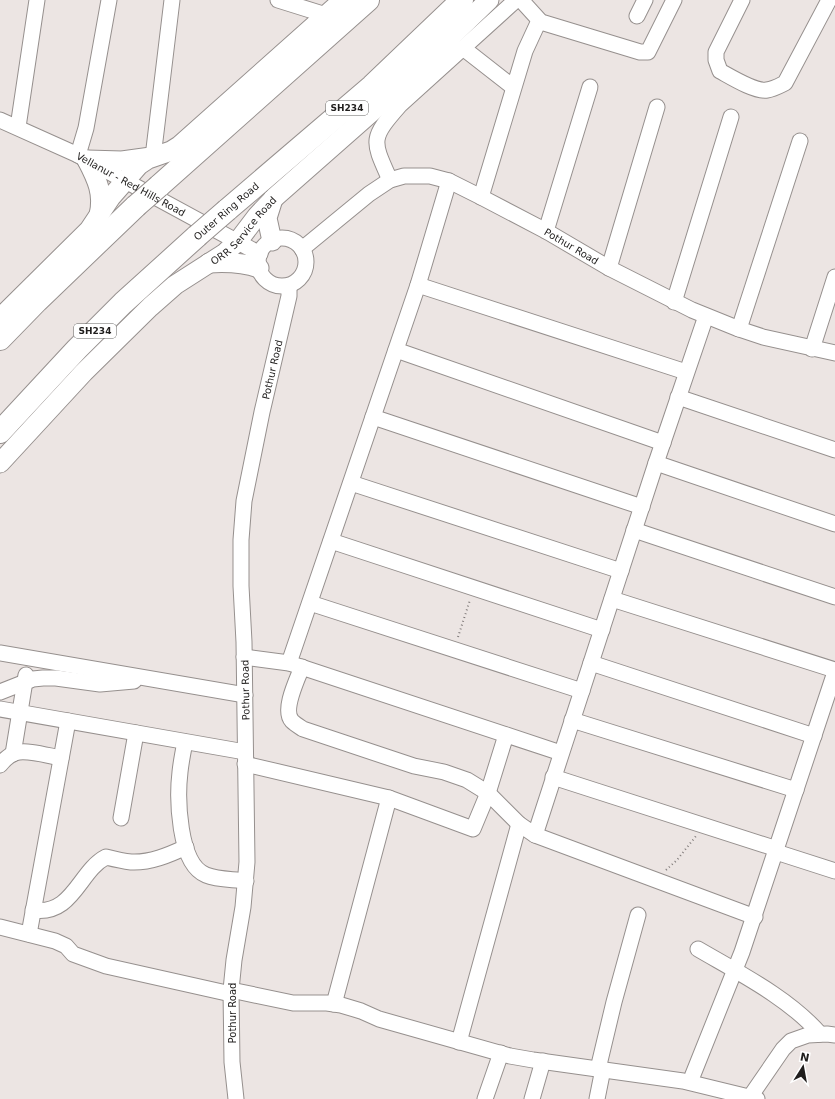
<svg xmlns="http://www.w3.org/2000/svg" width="835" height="1099" viewBox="0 0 835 1099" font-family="'DejaVu Sans',sans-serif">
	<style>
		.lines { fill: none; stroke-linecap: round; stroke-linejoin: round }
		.minor-casing { stroke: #96908e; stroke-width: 17 }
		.major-casing { stroke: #96908e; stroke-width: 21 }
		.highway-casing { stroke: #96908e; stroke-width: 24 }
		.path { stroke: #807b7a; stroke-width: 2; stroke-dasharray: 1 3; stroke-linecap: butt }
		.minor { stroke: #fff; stroke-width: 15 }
		.major { stroke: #fff; stroke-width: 19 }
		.highway { stroke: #fff; stroke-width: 22 }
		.highway-bridge-casing { stroke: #96908e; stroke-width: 24; stroke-linecap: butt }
		.highway-bridge { stroke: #fff; stroke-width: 22 }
		.labels { text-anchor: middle; stroke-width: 3; stroke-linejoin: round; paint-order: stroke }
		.shield { fill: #fff; stroke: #636261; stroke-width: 1 }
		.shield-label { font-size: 9px; font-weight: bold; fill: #201e1d }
		.street-label { font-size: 10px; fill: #201e1d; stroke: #fff }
	</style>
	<rect width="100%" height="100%" fill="#ece5e3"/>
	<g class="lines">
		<g class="minor-casing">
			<g id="minor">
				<path d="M278 0 326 15"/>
				<path d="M521 0 541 22 640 52H648L674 0"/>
				<path d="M742 0 716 52V60L720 71C731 77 755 92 767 90 774 89 779 86 785 83L829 0"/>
				<path d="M637 16 645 0"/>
				<path d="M463 48 513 87"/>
				<path id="s1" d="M0 120 78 155 109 172 260 254"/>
				<path d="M18 127 37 0"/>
				<path d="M78 155 86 128 109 0"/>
				<path d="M153 157 172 0"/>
				<path d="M390 180C372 140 370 139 400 105L516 0"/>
				<path d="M481 197 525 51 537 25 541 22"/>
				<path d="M546 231 590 87"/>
				<circle cx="282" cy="262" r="24"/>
				<path id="s2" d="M302 249 369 194 390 180 404 176H430L449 181 481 197 546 231 609 268 692 310 739 329 763 337 835 353"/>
				<path d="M609 268 657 107"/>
				<path d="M418 285 686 372"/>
				<path d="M674 302 731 117"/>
				<path d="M739 329 800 141"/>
				<path d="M812 349 835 277"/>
				<path d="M396 350 663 443"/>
				<path d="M678 397 835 450"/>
				<path d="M373 417 642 507"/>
				<path d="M656 463 835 524"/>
				<path d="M351 483 621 571"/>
				<path d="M634 530 835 597"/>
				<path d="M331 541 602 630"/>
				<path d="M612 599 835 670"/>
				<path d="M310 603 582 691"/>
				<path d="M0 653 245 695"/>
				<path d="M244 657 289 663 561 753"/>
				<path d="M289 663 418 285 449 181"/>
				<path d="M591 663 814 736"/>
				<path d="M302 667C297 680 282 710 292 721 295 724 300 727 303 729L414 766 444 772 467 780 488 793 519 824 535 835 755 917"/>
				<path d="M0 692 33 679 43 678H56L100 684 134 681"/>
				<path d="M0 709 245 752"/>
				<path d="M572 720 796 790"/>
				<path d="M185 742C183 752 181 762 180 772 177 797 178 864 206 875 218 880 233 879 246 881"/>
				<path d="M13 754 26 675"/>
				<path d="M245 764 389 798 473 829 488 793 506 735"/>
				<path d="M0 765C4 760 9 755 15 753 26 749 49 756 61 758"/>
				<path d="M553 777 777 849"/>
				<path d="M121 818 136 733"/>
				<path d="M535 835 656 463 706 316"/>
				<path d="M776 852 835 871"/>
				<path d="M33 910C73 916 79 871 106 857 114 859 122 861 131 862 150 863 169 855 186 847"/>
				<path d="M0 927 55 941 66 946 73 954 106 966 231 994"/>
				<path d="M29 934 68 721"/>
				<path d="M698 949C739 973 789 998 820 1034"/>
				<path d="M231 990 293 1003H327L341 1005 361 1011 379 1019 510 1056 533 1060 683 1081 757 1099"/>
				<path d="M334 1004 389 798"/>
				<path d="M459 1042 519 824"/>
				<path d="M598 1069 614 1002 638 915"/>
				<path d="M690 1082 742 952 835 672"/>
				<path d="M750 1097 783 1049 791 1041 808 1035 827 1034 835 1035"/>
				<path id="s3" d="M236 1099 232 1062 231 990 234 960 243 907 247 862 244 642 241 586V540L244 501 262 412 289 296V286"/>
				<path d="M485 1099 501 1053"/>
				<path d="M532 1099 543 1061"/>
				<path d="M597 1099 603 1069"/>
			</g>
		</g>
		<g class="major-casing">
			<g id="major">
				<path d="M87 160 122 161 151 157"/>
				<path d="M87 160C97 179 104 194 99 215"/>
				<path d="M272 241 267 218 273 199"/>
				<path d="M209 263C226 262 242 262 259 268"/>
				<path d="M0 318 89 230 111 197 139 165 148 159 171 151 179 146 343 0"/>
				<path id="s4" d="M0 463 84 372 150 307 175 285 225 253 238 241 257 216 275 197 392 94 489 0"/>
			</g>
		</g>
		<g class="highway-casing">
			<path id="highway" d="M159 186 368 0
				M227 210 372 86 462 0
				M0 339 37 301 136 206
				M0 432 77 349 123 303 197 236"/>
		</g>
		<path class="path" d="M458 637 470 600
			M666 870 677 860 696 836"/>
		<use href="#minor" class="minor"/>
		<use href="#major" class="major"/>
		<use href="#highway" class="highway"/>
		<g class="highway-bridge-casing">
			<path id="highway-bridge" d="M136 206 159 186
				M197 236 227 210"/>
		</g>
		<use href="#highway-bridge" class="highway-bridge"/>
	</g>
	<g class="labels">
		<g class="shield">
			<rect x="326" y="101" width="42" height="14" rx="3"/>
			<rect x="74" y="324" width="42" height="14" rx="3"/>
		</g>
		<g class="shield-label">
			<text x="347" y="111">SH234</text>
			<text x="95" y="334">SH234</text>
		</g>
		<g class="street-label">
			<text dy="4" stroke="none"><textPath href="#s1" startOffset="146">Vellanur - Red Hills Road</textPath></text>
			<text transform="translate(226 211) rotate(-41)" y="4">Outer Ring Road</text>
			<text dy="4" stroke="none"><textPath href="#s4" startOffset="338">ORR Service Road</textPath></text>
			<text dy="4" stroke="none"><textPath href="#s2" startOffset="311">Pothur Road</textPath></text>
			<text dy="4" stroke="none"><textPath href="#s3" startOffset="734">Pothur Road</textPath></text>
			<text transform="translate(245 690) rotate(-91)" y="4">Pothur Road</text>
			<text transform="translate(232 1013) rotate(-90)" y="4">Pothur Road</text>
		</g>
	</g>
	<g transform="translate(803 1067) rotate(11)" stroke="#ffffff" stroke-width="3" paint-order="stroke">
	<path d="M0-3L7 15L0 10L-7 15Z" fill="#201e1d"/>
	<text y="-6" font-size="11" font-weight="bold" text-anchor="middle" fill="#201e1d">N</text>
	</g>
</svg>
